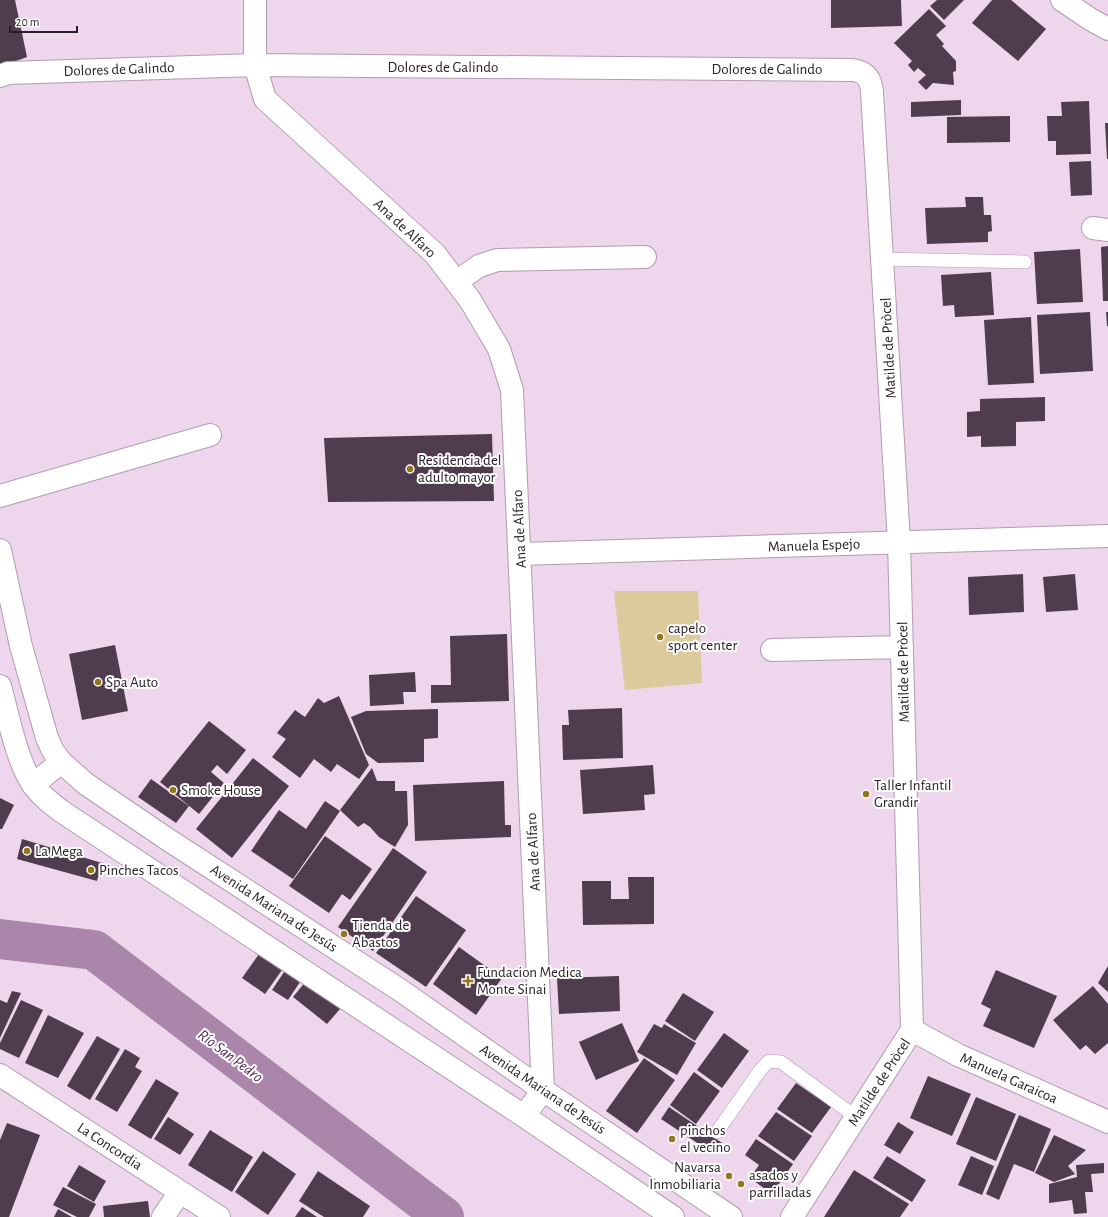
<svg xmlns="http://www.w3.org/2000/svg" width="1108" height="1217" viewBox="0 0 1108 1217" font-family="'Alegreya Sans',sans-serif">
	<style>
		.green { fill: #dcc99c }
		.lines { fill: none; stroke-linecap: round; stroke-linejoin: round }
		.river { stroke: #aa86aa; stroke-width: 40 }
		.building { fill: #4f3c4f }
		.lane-casing { stroke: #b19cb1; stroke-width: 14 }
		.street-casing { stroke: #b19cb1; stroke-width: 24 }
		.secondary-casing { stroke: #b19cb1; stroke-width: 24 }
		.lane { stroke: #fff; stroke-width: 13 }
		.street { stroke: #fff; stroke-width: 22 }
		.secondary { stroke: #fff; stroke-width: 22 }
		.poi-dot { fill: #94751c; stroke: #fff; stroke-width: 1.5 }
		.labels { text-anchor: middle; stroke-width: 4; stroke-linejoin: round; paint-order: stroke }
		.street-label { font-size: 15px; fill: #282028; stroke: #fff }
		.poi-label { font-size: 15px; fill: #282028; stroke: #fff; text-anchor: start }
		.water-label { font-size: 16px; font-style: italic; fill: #582958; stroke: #fff }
	</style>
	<rect width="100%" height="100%" fill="#eed6ed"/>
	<path class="green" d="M614 591H698L702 683 625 690Z"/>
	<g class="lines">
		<path class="river" d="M0 939 94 950 444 1217"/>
	</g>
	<path class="building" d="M0 0H15L27 57 0 67Z
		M831 0H901L902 26 831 28Z
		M937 0H964L944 20 930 6Z
		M992 0H1011L1046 29 1018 61 972 23Z
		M929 9 946 26 936 35 944 44 942 46 956 61V71L953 72 954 85 933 83 926 90 918 82 926 75 918 68 914 72 908 65 912 61 894 43Z
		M961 100V115L911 117V102Z
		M1089 101 1091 154 1056 155V141H1048L1047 116H1062L1061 102Z
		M1010 116V142L947 143V117Z
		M1105 123H1108V159H1107Z
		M1091 161 1092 195 1071 196 1069 162Z
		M965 197H983L984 215H991L992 231 988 232V242L927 244 925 208 966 207Z
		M1108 246V301H1103L1101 247Z
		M1080 249 1083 302 1037 304 1034 252Z
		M991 272 994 315 955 317 954 305 943 306 941 275Z
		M1090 312 1093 371 1040 374 1037 315Z
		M1106 312H1108V326H1107Z
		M1031 317 1034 383 988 385 984 320Z
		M1045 397V421L1016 422V446L981 447V436L967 437V412L980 411V399Z
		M492 434 494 501 328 502 324 438Z
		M1023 574 1024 612 969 615 968 577Z
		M1075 574 1078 610 1046 612 1043 577Z
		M507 634 509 701 431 703V685H451L450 636Z
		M115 645 128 711 82 720 69 654Z
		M415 672 416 692H403L404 704 370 706 369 675Z
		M339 696 369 765 359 779 337 764 331 772 314 759 300 778 272 757 286 739 277 733 295 710 305 717 318 698 324 703Z
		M622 708 623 758 563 760 562 725H569L568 710Z
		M438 709V738L424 739V762L378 763 366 754 351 717 366 711Z
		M209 721 246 750 227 774 217 765 211 772 224 783 199 814 160 782Z
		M253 758 289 786 232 858 196 829Z
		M653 765 655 794 644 795 645 810 583 814 580 770Z
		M372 768 377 781H395V791H407L408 825 395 847 379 837 370 827 364 823 358 827 340 810Z
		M151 779 189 806 176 823 138 797Z
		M504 781 505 825H511V837L415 841 413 785Z
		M0 798 14 805 2 829H0Z
		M325 801 340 811 293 879 251 851 279 810 306 829Z
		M325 836 372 869 350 900 342 894 329 913 289 886Z
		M22 839 102 863 97 881 17 859Z
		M393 848 427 872 373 951 338 927Z
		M628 877H654V924L583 925 582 881H611V899H629Z
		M416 896 466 930 426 987 376 953Z
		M459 947 502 978 476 1015 433 984Z
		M259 954 282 970 265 994 242 978Z
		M1108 966V992L1098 983Z
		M286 969 302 979 288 1000 272 990Z
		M996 970 1057 996 1034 1048 983 1026 991 1009 981 1004Z
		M619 976 620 1011 559 1014 557 978Z
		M306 981 340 1009 327 1024 293 997Z
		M1093 986 1108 1004V1043L1095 1054 1086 1045 1080 1050 1053 1020Z
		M12 991 21 993 0 1038V1000L7 1003Z
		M683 993 714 1012 695 1041 665 1021Z
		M21 1000 43 1010 19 1058 0 1049V1043Z
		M48 1015 84 1033 58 1078 25 1063Z
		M622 1023 639 1061 596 1080 579 1042Z
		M654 1024 662 1028 664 1024 696 1043 677 1075 637 1052Z
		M724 1033 749 1051 722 1088 697 1070Z
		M97 1036 120 1049 90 1100 67 1086Z
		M125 1049 140 1058 135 1067 142 1071 117 1112 95 1099Z
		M644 1058 675 1080 637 1133 606 1111Z
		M694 1072 720 1091 696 1124 670 1105Z
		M928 1076 971 1094 952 1136 910 1118Z
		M156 1079 179 1093 151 1139 128 1125Z
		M796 1083 831 1107 812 1133 777 1109Z
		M976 1097 1016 1114 996 1161 956 1144Z
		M669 1107 722 1143 714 1154 661 1119Z
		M776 1112 812 1136 794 1161 758 1136Z
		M1019 1115 1051 1129 1034 1172 1014 1164 999 1200 986 1194Z
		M168 1117 194 1134 180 1155 154 1139Z
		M898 1122 914 1132 900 1154 884 1145Z
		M7 1123 40 1135 9 1217H0V1140Z
		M210 1130 253 1157 232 1192 188 1165Z
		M1054 1135 1086 1150 1068 1166 1075 1174 1054 1182 1035 1173Z
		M756 1139 793 1164 772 1194 750 1178 759 1165 745 1155Z
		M263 1151 296 1174 268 1215 235 1192Z
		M887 1156 926 1180 912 1202 873 1178Z
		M971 1156 994 1166 982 1195 958 1185Z
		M1104 1163V1173L1091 1174 1093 1192H1085L1087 1213 1074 1214 1072 1200 1049 1203V1184L1077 1177 1076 1165Z
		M79 1165 106 1181 94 1202 67 1186Z
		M854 1170 909 1204 900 1217H824Z
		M318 1171 370 1206 363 1217H324L299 1201Z
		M63 1187 96 1204 89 1217H77L53 1205Z
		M148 1201 150 1217H104L103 1206Z
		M302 1207 317 1217H295Z
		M58 1209 72 1217H54Z"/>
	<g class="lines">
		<g class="lane-casing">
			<path id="lane" d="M882 259 1025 262
				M717 1132 761 1069 769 1061 781 1062 856 1117"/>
		</g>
		<g class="street-casing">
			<path id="street" d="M255 0V65L265 99 435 254 470 300 499 349 512 390 543 1090 524 1116
				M1062 0 1090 19 1108 29
				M0 76 8 73 255 65 853 70C866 72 871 79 872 92L899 542 912 1030 792 1217
				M1093 228 1108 230
				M456 282 479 266 497 260 645 257
				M0 496 210 435
				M520 554 1108 536
				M772 650 902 647
				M912 1030 958 1055 1108 1122
				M0 1075 219 1217
				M163 1217 180 1192"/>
		</g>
		<g class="secondary-casing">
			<path id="secondary" d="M0 550 21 646 47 738 53 751 61 762 86 784 167 839 400 990 543 1090 731 1217
				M0 686C8 715 17 763 34 786 42 797 53 805 64 813L524 1116 673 1217
				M33 785 61 762"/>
		</g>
		<use href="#lane" class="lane"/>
		<use href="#street" class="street"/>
		<use href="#secondary" class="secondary"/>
	</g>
	<g class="poi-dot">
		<circle cx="410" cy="469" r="4"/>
		<circle cx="660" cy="637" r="4"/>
		<circle cx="98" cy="682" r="4"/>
		<circle cx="173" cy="790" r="4"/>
		<circle cx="866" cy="794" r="4"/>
		<circle cx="27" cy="851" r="4"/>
		<circle cx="91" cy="870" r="4"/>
		<circle cx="344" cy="934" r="4"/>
		<path d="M466 975h4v4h4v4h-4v4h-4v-4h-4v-4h4z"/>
		<circle cx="672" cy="1139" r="4"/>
		<circle cx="729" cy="1176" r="4"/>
		<circle cx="741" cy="1184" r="4"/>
	</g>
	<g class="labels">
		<g class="street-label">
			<text x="443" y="72">Dolores de Galindo</text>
			<text transform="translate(119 69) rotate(-2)" y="5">Dolores de Galindo</text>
			<text x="767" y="74">Dolores de Galindo</text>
			<text transform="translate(405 228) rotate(43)" y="5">Ana de Alfaro</text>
			<text transform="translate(888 348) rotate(-93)" y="5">Matilde de Pròcel</text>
			<text transform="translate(519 529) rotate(-93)" y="5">Ana de Alfaro</text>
			<text transform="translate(814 545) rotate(-2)" y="5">Manuela Espejo</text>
			<text transform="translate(903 672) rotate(-91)" y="5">Matilde de Pròcel</text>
			<text transform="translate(533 852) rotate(-93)" y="5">Ana de Alfaro</text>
			<text transform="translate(274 908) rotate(33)" y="5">Avenida Mariana de Jesús</text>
			<text transform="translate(1009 1078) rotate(24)" y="5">Manuela Garaicoa</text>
			<text transform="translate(879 1082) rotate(-57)" y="5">Matilde de Pròcel</text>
			<text transform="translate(543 1089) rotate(34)" y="5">Avenida Mariana de Jesús</text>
			<text transform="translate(110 1146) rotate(33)" y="5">La Concordia</text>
		</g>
		<g class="poi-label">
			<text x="418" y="465">Residencia del<tspan x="418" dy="17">adulto mayor</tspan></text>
			<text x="668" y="633">capelo<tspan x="668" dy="17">sport center</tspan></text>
			<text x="106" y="687">Spa Auto</text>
			<text x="874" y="790">Taller Infantil<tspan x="874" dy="17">Grandir</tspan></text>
			<text x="181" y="795">Smoke House</text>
			<text x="35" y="856">La Mega</text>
			<text x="99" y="875">Pinches Tacos</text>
			<text x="352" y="930">Tienda de<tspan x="352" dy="17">Abastos</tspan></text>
			<text x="477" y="977">Fundacion Medica<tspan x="477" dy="17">Monte Sinai</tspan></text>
			<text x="680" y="1135">pinchos<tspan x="680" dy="17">el vecino</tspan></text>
			<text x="721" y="1172" text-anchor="end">Navarsa<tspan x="721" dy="17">Inmobiliaria</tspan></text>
			<text x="749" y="1180">asados y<tspan x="749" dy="17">parrilladas</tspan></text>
		</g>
		<g class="water-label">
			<text transform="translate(231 1055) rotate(37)" y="6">Río San Pedro</text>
		</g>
	</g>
	<path d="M10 26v6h67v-6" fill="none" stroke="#282028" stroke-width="2"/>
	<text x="16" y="26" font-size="12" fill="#282028" stroke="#ffffff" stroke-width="3" paint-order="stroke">20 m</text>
</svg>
